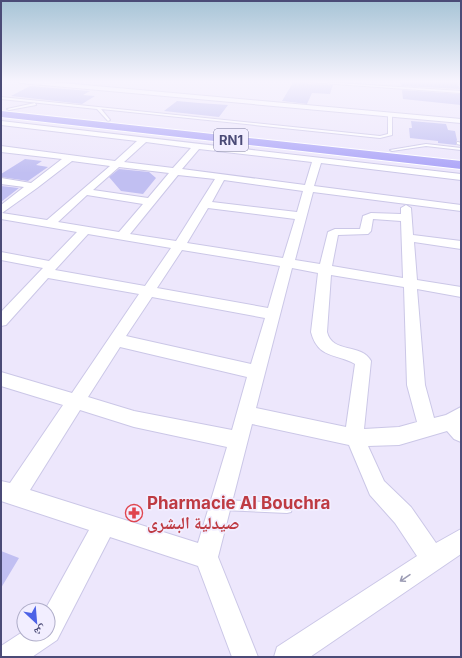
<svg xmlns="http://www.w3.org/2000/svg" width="462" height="658" viewBox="0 0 462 658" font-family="Inter,'Noto Naskh Arabic',sans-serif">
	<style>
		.building { fill: #c1bff2 }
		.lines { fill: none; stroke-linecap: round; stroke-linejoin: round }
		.service-casing { stroke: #cbc7e7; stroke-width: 2 }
		.minor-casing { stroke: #cbc7e7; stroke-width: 2 }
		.trunk-casing { stroke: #fff; stroke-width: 2 }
		.service { fill: #fff; fill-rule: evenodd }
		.minor { fill: #fff; fill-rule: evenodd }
		.trunk { fill: #aba4f8; fill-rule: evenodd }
		.oneway { stroke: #9c9cb4 }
		.labels { text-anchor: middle; stroke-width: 3.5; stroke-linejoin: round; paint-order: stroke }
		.shield { fill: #f2eeff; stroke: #7d7ca0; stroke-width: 1 }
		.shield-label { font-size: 13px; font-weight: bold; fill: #4b4b77 }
		.near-health-label { font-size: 17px; font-weight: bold; fill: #be3a42; stroke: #f2eeff; text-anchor: start }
	</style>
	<rect width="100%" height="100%" fill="#ede7fc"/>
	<path class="building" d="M294 81H306L308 84 333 85 330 94 312 93 307 104 282 101Z
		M400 81H456L460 89 401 86Z
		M30 86 90 91 83 95 95 96 82 104 11 96Z
		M402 90 461 94V105L403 99Z
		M177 101 199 103 228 105 219 117 164 111Z
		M411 121 446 124 448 130 455 131 457 140 456 142V145L438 143V141L410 138 409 128H412Z
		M25 159 42 161 36 165 48 167 28 181 1 177V174Z
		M119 169 149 172 156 178 143 194 121 191 109 177Z
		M1 186 19 188 1 202Z
		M1 551 19 558 1 588Z"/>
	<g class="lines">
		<g class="service-casing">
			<path id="service" d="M307 81 461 91V93L308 82Z
				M459 81H461V85L460 84Z
				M1 97 380 136 388 134V115L390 114 392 115V135L380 138 101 109 110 120 108 121 97 109 1 99Z
				M35 103 36 105 9 110 7 109Z
				M458 142 461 143V145L457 144V142Z
				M426 144 461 148V150L426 146 392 151 390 150Z
				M222 500 287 503 291 504 292 508 291 512 287 513 222 510 218 509 217 505 218 501Z"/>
		</g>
		<g class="minor-casing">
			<path id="minor" d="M18 81H40L461 119V123L21 83Z
				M1 121 461 174V180L321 163 314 186 461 205V211L313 192 295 260 320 264 328 232 335 229H360L363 216 371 213 401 214V208L406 205 411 208 413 235 461 241V249L414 242 417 280 461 287V297L417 289 425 385 434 418 446 415 461 407V442L454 439 447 431 399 445 368 446 384 481 411 507 436 543 461 529V554L310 657H274L277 647 417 556 395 523 370 495 349 445 252 424 218 557 258 657H232L198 566 110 537 57 640 32 657H1V646L24 631V634H48V610H45L89 530 1 501V481L10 483 63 405 1 386V372L72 393 139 294 48 278 6 325 1 326V312L43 268 1 260V252L49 261 77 232 1 219V205L24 187 1 184V178L31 183 62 159 1 152V146L115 161 137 141 1 125ZM146 142 191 148 173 168 124 162ZM199 149 312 162 305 185 182 169ZM72 161 110 166 47 220 2 213 37 188ZM119 167 169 173 148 198 93 190ZM178 175 215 179 176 241 130 234ZM224 180 303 191 297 212 212 202ZM87 195 143 204 119 232 58 222ZM208 208 295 219 283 258 187 243ZM373 219 401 221 403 278 332 266 338 235 368 234 371 231ZM88 234 171 248 145 286 55 270ZM182 250 280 266 268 308 157 288ZM292 268 318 273 311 332C318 359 336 353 355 364L346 427 256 408ZM331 275 404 287 407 385 417 422 399 427 364 429 371 361C362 343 332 354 327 332ZM152 297 265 318 251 364 126 336ZM120 347 247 377 232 430 134 411 88 397ZM80 410 134 427 227 447 198 543 30 490Z"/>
		</g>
		<g class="trunk-casing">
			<path id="trunk" d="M1 111 461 161V169L1 117Z"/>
		</g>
		<use href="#service" class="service"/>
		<use href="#minor" class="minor"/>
		<use href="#trunk" class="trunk"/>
	</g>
	<defs><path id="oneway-shaft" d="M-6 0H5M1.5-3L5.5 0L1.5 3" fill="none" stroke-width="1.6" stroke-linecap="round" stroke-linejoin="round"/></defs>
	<use class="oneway" href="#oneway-shaft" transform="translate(405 578) rotate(146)"/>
	<linearGradient id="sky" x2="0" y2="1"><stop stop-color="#a7c4d6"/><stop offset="0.47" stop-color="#f7f4fe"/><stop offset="1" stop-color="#f7f4fe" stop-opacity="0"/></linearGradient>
	<rect width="462" height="173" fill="url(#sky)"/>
	<defs>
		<g id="pharmacy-ring" transform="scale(0.9)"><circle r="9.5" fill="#f2eeff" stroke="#e0444e" stroke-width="1.5"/><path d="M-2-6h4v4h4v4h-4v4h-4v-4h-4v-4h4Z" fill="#e0444e"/></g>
	</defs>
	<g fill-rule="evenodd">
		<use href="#pharmacy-ring" x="134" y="513"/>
	</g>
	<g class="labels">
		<rect class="shield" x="214" y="129" width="34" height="22" rx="3"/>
		<g class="shield-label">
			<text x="231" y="145">RN1</text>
		</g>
		<g class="near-health-label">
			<text x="147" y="509">Pharmacie Al Bouchra<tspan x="147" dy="20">صيدلية البشرى</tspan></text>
		</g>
	</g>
	<rect width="462" height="658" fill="none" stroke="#4b4b77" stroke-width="4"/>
	<g transform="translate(36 622) rotate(154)"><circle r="19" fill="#f2eeff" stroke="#afadc9"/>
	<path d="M0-3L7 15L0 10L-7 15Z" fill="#4d62e6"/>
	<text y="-6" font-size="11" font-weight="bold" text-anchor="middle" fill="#4b4b77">ش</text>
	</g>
</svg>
